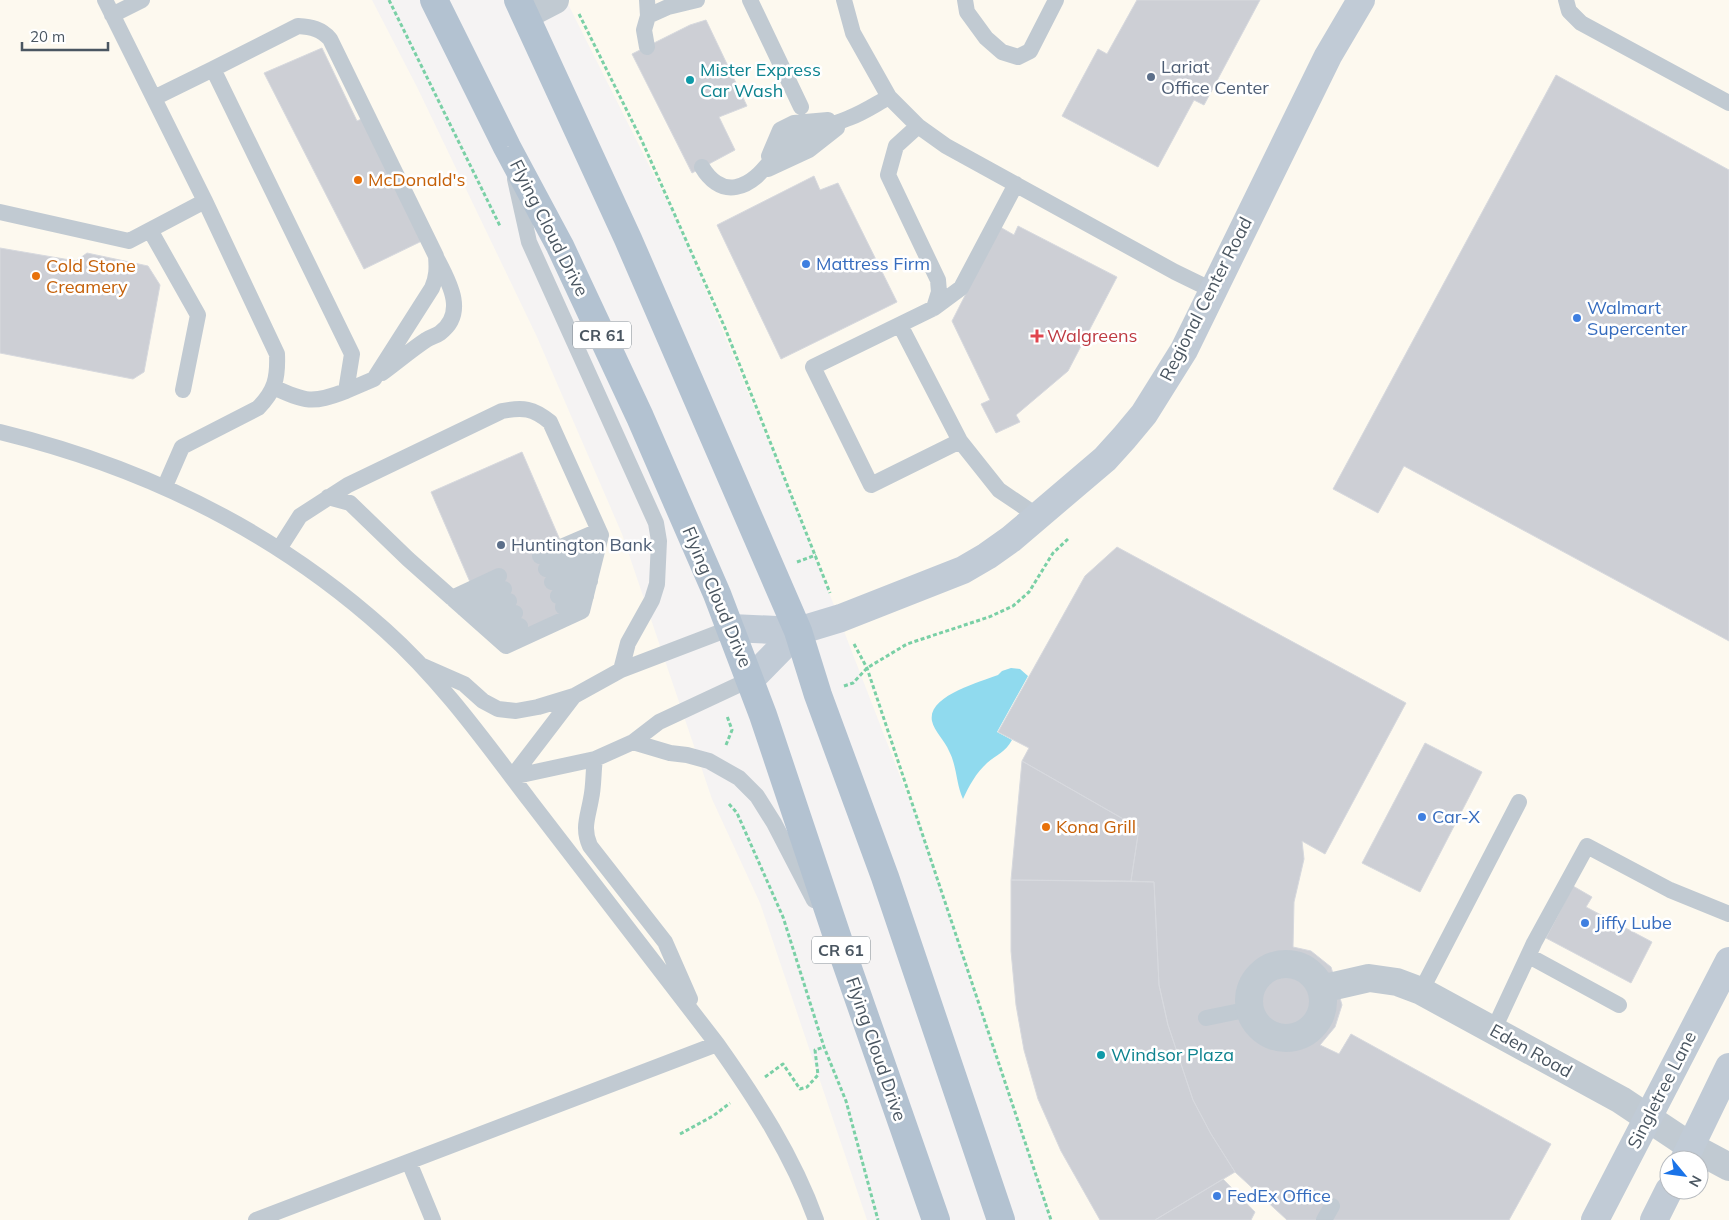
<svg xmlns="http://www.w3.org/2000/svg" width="1729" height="1220" viewBox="0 0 1729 1220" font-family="Mulish,sans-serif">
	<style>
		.commercial { fill: #fdf9ef; fill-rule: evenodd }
		.water { fill: #90daee }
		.building { fill: #cdcfd5; stroke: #d7d9de }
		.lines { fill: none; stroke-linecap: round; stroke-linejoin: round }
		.path { stroke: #7ad0a6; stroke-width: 3; stroke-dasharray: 4 2.5; stroke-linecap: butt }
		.lane { stroke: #c1cad2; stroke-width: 16 }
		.street { stroke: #c1cad2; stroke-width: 28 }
		.secondary { stroke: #c1cbd6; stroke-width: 28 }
		.primary { stroke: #b3c2d1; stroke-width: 28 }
		.service-dot { fill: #5c6f8a; stroke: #fff; stroke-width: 2 }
		.culture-dot { fill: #0f9aa8; stroke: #fff; stroke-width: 2 }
		.food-dot { fill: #e8710a; stroke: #fff; stroke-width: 2 }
		.shop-dot { fill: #3f7fe0; stroke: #fff; stroke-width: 2 }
		.health-dot { fill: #e0444e; stroke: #fff; stroke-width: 2 }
		.labels { text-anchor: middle; stroke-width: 5; stroke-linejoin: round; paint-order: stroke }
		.shield { fill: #fff; stroke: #808990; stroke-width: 1 }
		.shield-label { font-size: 16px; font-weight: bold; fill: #4a5661 }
		.service-label { font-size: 18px; fill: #4e5e75; stroke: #fff; text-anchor: start }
		.culture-label { font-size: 18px; fill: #0d838f; stroke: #fff; text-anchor: start }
		.food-label { font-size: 18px; fill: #c56008; stroke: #fff; text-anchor: start }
		.street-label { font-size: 18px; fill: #4a5661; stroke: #fff }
		.shop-label { font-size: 18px; fill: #366cbe; stroke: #fff; text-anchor: start }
		.health-label { font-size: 18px; fill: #be3a42; stroke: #fff; text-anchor: start }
	</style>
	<rect width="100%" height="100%" fill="#f5f3f3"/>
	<path class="commercial" d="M0 0H372L417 87 537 337 622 534 712 799 760 903 867 1220H0Z
		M566 0H1729V1220H1051L922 833 806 533 679 225ZM1669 1160H1699V1190H1669Z"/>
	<path class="water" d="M1011 668 1020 669 1028 676 997 732 1012 740C1005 753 997 754 987 763 976 773 969 786 963 799 956 784 957 766 949 751 945 741 934 731 932 721 927 696 980 682 998 675L1002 671Z"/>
	<path class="building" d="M1137 0H1260L1204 105 1194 100 1158 167 1062 116 1098 49 1107 54Z
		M706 20 747 106 719 117 735 150 692 173 632 54 690 25Z
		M322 48 357 121 366 117 426 239 364 269 264 73Z
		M1556 75 1729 170V641L1404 466 1378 513 1333 489Z
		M814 176 820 190 838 183 897 302 781 359 717 225Z
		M1018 226 1117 277 1068 371 1016 415 1020 422 996 433 981 404 990 400 952 321 1000 227 1014 235Z
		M0 248 76 261 87 253 148 266 160 285 144 372 133 379 0 353Z
		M522 452 560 540 567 617 524 636 470 582 431 492Z
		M1117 547 1406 703 1325 854 1302 841 1304 859 1294 902 1293 947 1311 951 1331 967 1342 1005 1335 1027 1320 1045 1339 1054 1351 1034 1551 1144 1509 1220H1287L1235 1172 1211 1134 1193 1100 1168 1025 1159 985 1154 882 1131 881 1139 828 1022 761 1029 748 998 732 1085 576Z
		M1425 743 1482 772 1420 892 1362 863Z
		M1022 761 1139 828 1131 881 1011 880Z
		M1011 880 1154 882 1159 985 1168 1025 1193 1100 1211 1134 1235 1172 1155 1220H1100L1061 1151 1038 1099 1024 1050 1016 1005 1011 951Z
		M1573 886 1592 897 1586 907 1652 942 1631 983 1546 938Z
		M1223 1179 1255 1212 1251 1220H1155Z"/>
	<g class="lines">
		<path class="path" d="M389 0 500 226
			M579 14 642 141 725 328 830 593
			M797 562 816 555
			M854 644 867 668 1051 1220
			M844 686 853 683 867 668 907 644 989 617 1013 606 1029 592 1053 553 1068 539
			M726 745 732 730 727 716
			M729 804 737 813 783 917 824 1047 846 1101 878 1220
			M765 1077 783 1064 800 1089 807 1087 818 1075 815 1050 824 1047
			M680 1134 713 1116 730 1103"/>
		<path class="lane" d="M105 0 205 201 277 354C278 378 275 391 258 408L182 447 165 486
			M750 0 801 107
			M844 0 853 33 889 97 918 126 946 146 1175 272 1212 290
			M965 0 967 12 986 38 1002 52 1018 57 1030 51 1056 0
			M1566 0 1569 11 1581 23 1729 103
			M112 15 142 0
			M648 16 668 7 697 0
			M647 47 644 30 648 16 647 0
			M213 69 298 26C312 27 321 29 330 39L436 256C437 268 437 277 432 288L374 379 346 391
			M154 98 213 69 352 354 346 391C312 404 306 402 273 387
			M918 126 896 146 888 175 938 280 939 292 934 308 813 367 871 485 960 441
			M769 156 780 130 794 123 828 120
			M702 167C709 179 721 190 736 187 761 182 771 155 788 143 804 132 830 126 849 118 863 113 876 104 889 97
			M768 169 809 150 837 128
			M515 179 529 242 656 523 659 541 657 584 652 600 628 643 621 670
			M0 212 129 241 205 201
			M150 230 198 315 183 390
			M934 308 961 288 1016 184
			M900 325 960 441 999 490 1039 517
			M382 373C397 362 411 350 426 340 430 337 436 336 440 333 467 313 449 282 437 259
			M0 432C144 467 275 531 385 630 441 680 485 742 530 801 593 882 655 963 717 1044 756 1099 793 1156 816 1220
			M279 549 300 516 348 485 502 411C523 407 533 408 550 422L601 535 582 611 506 646 408 559 350 503 328 497
			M540 556 598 531
			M546 569 598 545
			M552 582 594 563
			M558 596 590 581
			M452 598 499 576
			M563 607 586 596
			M464 609 504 589
			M474 617 509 601
			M485 627 515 613
			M495 636 520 626
			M423 666 464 684 483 701 498 709 516 711 538 707 574 696 621 670 731 628
			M633 742 670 753 687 755 709 761 739 778 757 796 774 823 814 900
			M595 759C593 772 594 786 591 799 588 817 582 828 590 846L665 942 690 999
			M512 777 595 759 633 742 659 722 751 679
			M512 777 574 696
			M1529 956 1619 1005
			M1421 991 1519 802
			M1206 1018 1250 1009
			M1493 1031 1534 943 1587 846 1670 890 1729 914
			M409 1162 433 1220
			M256 1220 717 1044
			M1324 1220 1332 1206"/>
		<path class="street" d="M526 15 555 0
			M1249 1001a37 37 0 1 1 74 0a37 37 0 1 1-74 0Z
			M1321 989 1369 978 1397 982 1421 991 1621 1100 1690 1146 1729 1167"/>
		<path class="secondary" d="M731 628 798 631 841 618 963 570 987 556 1011 539 1105 459 1124 438 1144 414 1184 350 1328 56 1361 0
			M751 679 798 631
			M1684 1160 1729 1067
			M1595 1220 1729 961
			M1654 1220 1669 1190"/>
		<path class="primary" d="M434 0 507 147 560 246 640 417 717 594 763 715 843 954 936 1220
			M518 0 628 239 798 631 818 695 885 877 1001 1220"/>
	</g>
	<g class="service-dot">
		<circle cx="1151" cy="77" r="5"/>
		<circle cx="501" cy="545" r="5"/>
	</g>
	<g class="culture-dot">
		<circle cx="690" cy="80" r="5"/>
		<circle cx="1101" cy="1055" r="5"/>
	</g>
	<g class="food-dot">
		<circle cx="358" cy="180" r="5"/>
		<circle cx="36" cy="276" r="5"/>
		<circle cx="1046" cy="827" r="5"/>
	</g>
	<g class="shop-dot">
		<circle cx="806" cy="264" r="5"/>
		<circle cx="1577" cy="318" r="5"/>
		<circle cx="1422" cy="817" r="5"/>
		<circle cx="1585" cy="923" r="5"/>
		<circle cx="1217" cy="1196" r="5"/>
	</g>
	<path class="health-dot" d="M1034.5 328.5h5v5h5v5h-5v5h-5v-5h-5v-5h5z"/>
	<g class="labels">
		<g class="shield">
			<rect x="573" y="321.5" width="58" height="27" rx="4"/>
			<rect x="812" y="936.5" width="58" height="27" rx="4"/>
		</g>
		<g class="shield-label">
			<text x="602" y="341">CR 61</text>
			<text x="841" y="956">CR 61</text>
		</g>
		<g class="service-label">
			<text x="1161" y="73">Lariat<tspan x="1161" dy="21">Office Center</tspan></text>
			<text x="511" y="551">Huntington Bank</text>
		</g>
		<g class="culture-label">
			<text x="700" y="76">Mister Express<tspan x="700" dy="21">Car Wash</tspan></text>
			<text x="1111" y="1061">Windsor Plaza</text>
		</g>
		<g class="food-label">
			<text x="368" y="186">McDonald's</text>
			<text x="46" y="272">Cold Stone<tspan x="46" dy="21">Creamery</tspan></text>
			<text x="1056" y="833">Kona Grill</text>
		</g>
		<g class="street-label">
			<text transform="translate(549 228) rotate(63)" y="6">Flying Cloud Drive</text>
			<text transform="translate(1206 299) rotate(-63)" y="6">Regional Center Road</text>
			<text transform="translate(717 597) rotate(67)" y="6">Flying Cloud Drive</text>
			<text transform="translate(876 1049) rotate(71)" y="6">Flying Cloud Drive</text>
			<text transform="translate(1531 1051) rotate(29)" y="6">Eden Road</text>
			<text transform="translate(1662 1090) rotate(-63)" y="6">Singletree Lane</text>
		</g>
		<g class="shop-label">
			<text x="816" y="270">Mattress Firm</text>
			<text x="1587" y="314">Walmart<tspan x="1587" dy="21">Supercenter</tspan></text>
			<text x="1432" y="823">Car-X</text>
			<text x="1595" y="929">Jiffy Lube</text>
			<text x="1227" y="1202">FedEx Office</text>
		</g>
		<g class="health-label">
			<text x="1047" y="342">Walgreens</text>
		</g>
	</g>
	<g transform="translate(1684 1175) rotate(119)"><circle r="24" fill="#ffffff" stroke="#b7bbc0"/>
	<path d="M0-4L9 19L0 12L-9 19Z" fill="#1a73e8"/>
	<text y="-8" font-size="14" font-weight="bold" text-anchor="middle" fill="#4a5661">N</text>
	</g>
	<path d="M22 42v8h86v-8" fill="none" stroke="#4a5661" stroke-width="2.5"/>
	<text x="30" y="42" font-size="15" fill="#4a5661" stroke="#ffffff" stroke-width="4" paint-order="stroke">20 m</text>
</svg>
